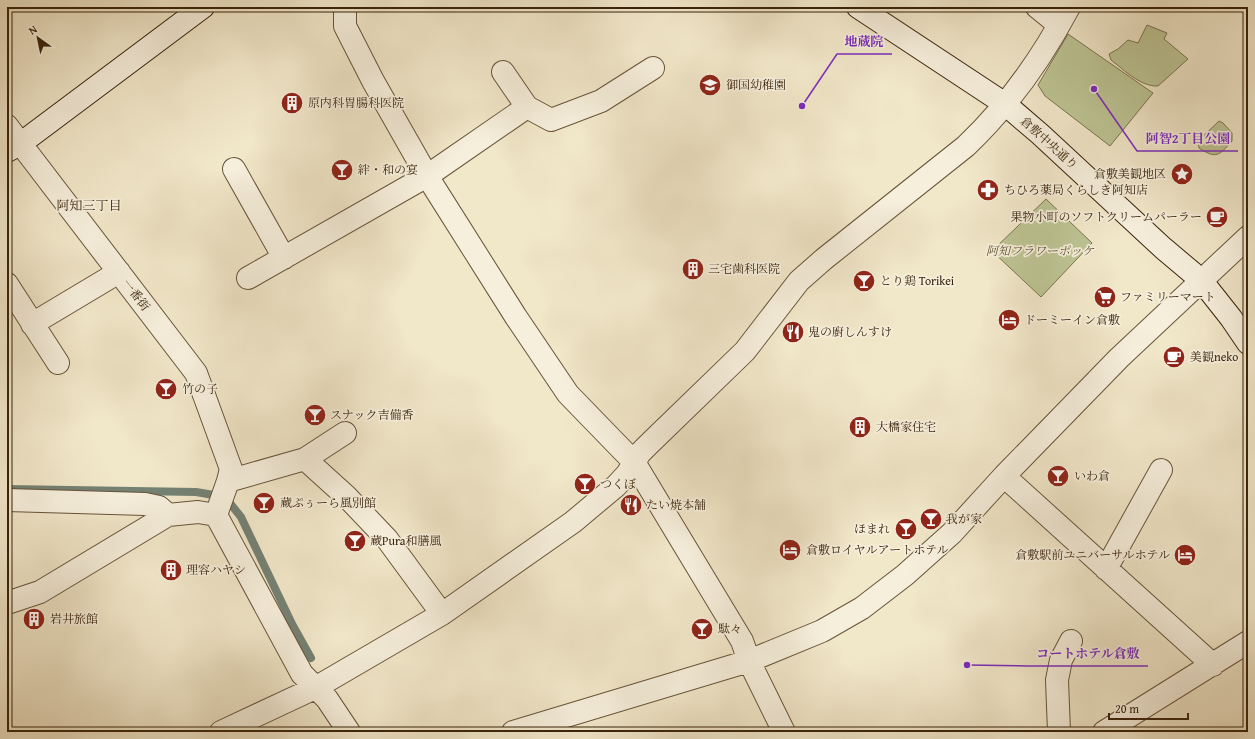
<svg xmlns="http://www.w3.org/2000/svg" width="1255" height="739" viewBox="0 0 1255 739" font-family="'Gentium Book Plus','Noto Serif JP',serif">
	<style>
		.green { fill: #bdc494; stroke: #7b7450 }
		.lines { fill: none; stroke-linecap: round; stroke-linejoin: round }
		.stream { stroke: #748173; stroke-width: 8 }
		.street-casing { stroke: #67543a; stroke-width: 24 }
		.secondary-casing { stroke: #39230b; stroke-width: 24 }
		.street { stroke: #f6efdc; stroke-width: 22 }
		.secondary { stroke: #f6efdc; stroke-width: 22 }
		.labels { text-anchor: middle; stroke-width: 3.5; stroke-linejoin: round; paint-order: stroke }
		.poi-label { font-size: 12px; fill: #39230b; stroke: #f6efdc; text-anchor: start }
		.street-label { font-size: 12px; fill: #39230b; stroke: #f6efdc }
		.park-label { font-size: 12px; font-style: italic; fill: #615334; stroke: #f6efdc }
		.neighbourhood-label { font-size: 13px; fill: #39230b; stroke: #f6efdc }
		.leader { fill: none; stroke: #7b2cbf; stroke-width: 1.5 }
		.callout-dot { fill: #7b2cbf; stroke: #f6efdc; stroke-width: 1.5 }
		.callout-label { font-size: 13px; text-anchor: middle; font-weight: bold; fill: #7b2cbf; stroke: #f6efdc; stroke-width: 3.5; stroke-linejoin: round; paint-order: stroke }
	</style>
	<rect width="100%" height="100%" fill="#f1e7c9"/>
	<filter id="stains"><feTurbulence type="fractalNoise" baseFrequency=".005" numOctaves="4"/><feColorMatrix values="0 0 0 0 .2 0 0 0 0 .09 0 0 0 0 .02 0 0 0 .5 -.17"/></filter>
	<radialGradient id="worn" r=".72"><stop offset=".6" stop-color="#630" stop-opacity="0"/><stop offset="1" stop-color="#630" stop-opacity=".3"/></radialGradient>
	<path class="green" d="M1147 25 1167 33 1164 39 1188 59 1158 86C1141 87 1124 70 1111 60L1109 54 1118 49 1128 40 1138 43Z
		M1068 34 1153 93 1110 146 1045 96 1038 85Z
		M1219 121 1223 123 1232 133V141C1219 156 1216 159 1199 148L1198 141Z
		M1046 199 1092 243 1041 297 992 251Z"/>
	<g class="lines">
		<path class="stream" d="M7 489 196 492 225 497 241 517 292 624 311 658"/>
		<g class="street-casing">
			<path id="street" d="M345 7V26L373 81 427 176 516 317 568 394 634 462 742 641 749 661 784 732
				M1037 7 1059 25
				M503 72 527 107
				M7 126 196 373 231 469 228 481 216 515
				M234 169 284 258
				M248 278 427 176 527 107 551 120 601 101 653 68
				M7 284 58 363
				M32 324 119 272
				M305 459 347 497 387 539 442 614
				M1004 476 1213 665
				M228 481 305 459 345 433
				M7 500 145 504 159 507 168 515 198 512 216 515
				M216 515 302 674 327 699 349 732
				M1106 569 1161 470
				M7 603 40 592 168 515
				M221 732 315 688 442 614 573 522 616 486 627 474 640 453 648 445 745 351 799 281 824 259 966 146C1008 106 1042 58 1069 7
				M513 732 749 661 822 631 862 608 905 575 952 533 1004 476 1119 358 1248 237
				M1059 732 1057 680 1061 660 1071 641
				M1104 732 1248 642"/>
		</g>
		<g class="secondary-casing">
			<path id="secondary" d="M858 7 1005 104 1040 134 1163 248 1201 280 1231 318 1248 343
				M7 151 20 144 203 7"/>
		</g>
		<use href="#street" class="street"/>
		<use href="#secondary" class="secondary"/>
	</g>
	<defs>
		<g id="school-disc" transform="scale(1.15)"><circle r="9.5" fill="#8f2418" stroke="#f6efdc"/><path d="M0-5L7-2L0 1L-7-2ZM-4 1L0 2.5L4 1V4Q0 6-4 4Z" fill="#fff"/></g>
		<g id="building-disc" transform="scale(1.15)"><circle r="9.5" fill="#8f2418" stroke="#f6efdc"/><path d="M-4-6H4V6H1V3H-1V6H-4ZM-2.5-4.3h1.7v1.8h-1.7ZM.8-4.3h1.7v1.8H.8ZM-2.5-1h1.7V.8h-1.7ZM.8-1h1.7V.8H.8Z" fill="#fff"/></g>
		<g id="bar-disc" transform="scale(1.15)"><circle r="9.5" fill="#8f2418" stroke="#f6efdc"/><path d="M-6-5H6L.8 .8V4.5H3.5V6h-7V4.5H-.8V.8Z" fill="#fff"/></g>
		<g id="sight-disc" transform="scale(1.15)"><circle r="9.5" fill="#8f2418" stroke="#f6efdc"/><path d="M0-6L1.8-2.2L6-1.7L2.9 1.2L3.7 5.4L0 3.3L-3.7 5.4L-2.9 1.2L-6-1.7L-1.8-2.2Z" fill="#fff"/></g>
		<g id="pharmacy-disc" transform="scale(1.15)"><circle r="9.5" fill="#8f2418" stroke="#f6efdc"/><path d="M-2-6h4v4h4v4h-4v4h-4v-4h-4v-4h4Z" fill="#fff"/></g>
		<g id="cafe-disc" transform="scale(1.15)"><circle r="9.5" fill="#8f2418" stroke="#f6efdc"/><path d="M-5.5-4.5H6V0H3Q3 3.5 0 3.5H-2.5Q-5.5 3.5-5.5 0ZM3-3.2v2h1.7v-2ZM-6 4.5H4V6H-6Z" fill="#fff"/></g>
		<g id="supermarket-disc" transform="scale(1.15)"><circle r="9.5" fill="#8f2418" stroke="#f6efdc"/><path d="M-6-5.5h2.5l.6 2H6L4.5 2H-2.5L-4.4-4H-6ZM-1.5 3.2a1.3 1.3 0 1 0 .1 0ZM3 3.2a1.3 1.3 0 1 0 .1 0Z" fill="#fff"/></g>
		<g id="hotel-disc" transform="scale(1.15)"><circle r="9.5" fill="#8f2418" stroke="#f6efdc"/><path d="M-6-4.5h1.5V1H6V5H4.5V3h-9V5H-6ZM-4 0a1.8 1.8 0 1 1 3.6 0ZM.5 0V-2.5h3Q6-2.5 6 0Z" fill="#fff"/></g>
		<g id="restaurant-disc" transform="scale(1.15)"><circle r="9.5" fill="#8f2418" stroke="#f6efdc"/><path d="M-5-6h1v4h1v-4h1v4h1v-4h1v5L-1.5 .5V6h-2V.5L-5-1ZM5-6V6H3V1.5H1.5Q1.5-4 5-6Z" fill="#fff"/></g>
	</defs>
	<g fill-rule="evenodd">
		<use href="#school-disc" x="710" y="85"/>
		<use href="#building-disc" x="292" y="103"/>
		<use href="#bar-disc" x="342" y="170"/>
		<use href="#sight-disc" x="1182" y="174"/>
		<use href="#pharmacy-disc" x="988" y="190"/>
		<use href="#cafe-disc" x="1217" y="217"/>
		<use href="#building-disc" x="693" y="269"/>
		<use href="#bar-disc" x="864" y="281"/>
		<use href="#supermarket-disc" x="1105" y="297"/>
		<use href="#hotel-disc" x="1009" y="320"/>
		<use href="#restaurant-disc" x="793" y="332"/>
		<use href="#cafe-disc" x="1174" y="357"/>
		<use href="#bar-disc" x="166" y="389"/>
		<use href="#bar-disc" x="315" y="415"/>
		<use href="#building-disc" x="860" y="427"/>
		<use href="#bar-disc" x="1058" y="476"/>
		<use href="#bar-disc" x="585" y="484"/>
		<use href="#bar-disc" x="264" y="503"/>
		<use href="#restaurant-disc" x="631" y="505"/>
		<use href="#bar-disc" x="931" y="519"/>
		<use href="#bar-disc" x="906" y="529"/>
		<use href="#bar-disc" x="355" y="541"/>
		<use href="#hotel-disc" x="790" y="550"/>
		<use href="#hotel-disc" x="1185" y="555"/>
		<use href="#building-disc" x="171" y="570"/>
		<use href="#building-disc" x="34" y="619"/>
		<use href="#bar-disc" x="702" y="629"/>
	</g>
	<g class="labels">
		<g class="poi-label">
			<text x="726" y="89">御国幼稚園</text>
			<text x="308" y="107">原内科胃腸科医院</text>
			<text x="358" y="174">絆・和の宴</text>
			<text x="1166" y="178" text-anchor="end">倉敷美観地区</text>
			<text x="1004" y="194">ちひろ薬局くらしき阿知店</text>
			<text x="1202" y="221" text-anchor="end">果物小町のソフトクリームパーラー</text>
			<text x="708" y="273">三宅歯科医院</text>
			<text x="880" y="285">とり鶏 Torikei</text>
			<text x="1120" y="301">ファミリーマート</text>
			<text x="1024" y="324">ドーミーイン倉敷</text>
			<text x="808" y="336">鬼の廚しんすけ</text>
			<text x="1190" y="361">美観neko</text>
			<text x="182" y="393">竹の子</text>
			<text x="330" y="419">スナック吉備香</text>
			<text x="876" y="431">大橋家住宅</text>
			<text x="1074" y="480">いわ倉</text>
			<text x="600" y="488">つくぼ</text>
			<text x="280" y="507">蔵ぷぅーら風別館</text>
			<text x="646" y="509">たい焼本舗</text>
			<text x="946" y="523">我が家</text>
			<text x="890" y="533" text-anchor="end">ほまれ</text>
			<text x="370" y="545">蔵Pura和膳風</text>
			<text x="806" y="554">倉敷ロイヤルアートホテル</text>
			<text x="1170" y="559" text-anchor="end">倉敷駅前ユニバーサルホテル</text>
			<text x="186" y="574">理容ハヤシ</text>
			<text x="50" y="623">岩井旅館</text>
			<text x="718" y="633">駄々</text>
		</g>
		<g class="street-label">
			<text transform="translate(1049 143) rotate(42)" y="4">倉敷中央通り</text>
			<text transform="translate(136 295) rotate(52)" y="4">一番街</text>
		</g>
		<g class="park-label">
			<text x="1040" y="255">阿知フラワーポッケ</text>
		</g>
		<g class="neighbourhood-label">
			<text x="89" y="210">阿知三丁目</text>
		</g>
	</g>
	<path class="leader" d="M802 106L837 54H892M1094 89L1137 151H1238M967 665L1028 666H1148"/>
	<g class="callout-dot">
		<circle cx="802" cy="106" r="4"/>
		<circle cx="1094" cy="89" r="4"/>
		<circle cx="967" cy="665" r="4"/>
	</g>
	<g class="callout-label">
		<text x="864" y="46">地蔵院</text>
		<text x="1188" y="143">阿智2丁目公園</text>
		<text x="1088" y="658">コートホテル倉敷</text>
	</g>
	<rect width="1255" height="739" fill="none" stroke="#f1e7c9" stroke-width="24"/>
	<rect x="8" y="8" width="1239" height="723" fill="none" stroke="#39230b" stroke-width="2"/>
	<rect x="12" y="12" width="1231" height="715" fill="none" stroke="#39230b"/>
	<g transform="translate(38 38) rotate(327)" stroke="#f6efdc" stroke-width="3" paint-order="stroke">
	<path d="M0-3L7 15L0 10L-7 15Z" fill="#39230b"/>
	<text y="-6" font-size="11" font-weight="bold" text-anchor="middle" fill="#39230b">N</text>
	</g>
	<path d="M1109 713v6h79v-6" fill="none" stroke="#39230b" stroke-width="2"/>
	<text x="1115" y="713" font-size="12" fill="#39230b" stroke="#f6efdc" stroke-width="3" paint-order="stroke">20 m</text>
	<rect width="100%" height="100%" filter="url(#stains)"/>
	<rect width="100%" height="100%" fill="url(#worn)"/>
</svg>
